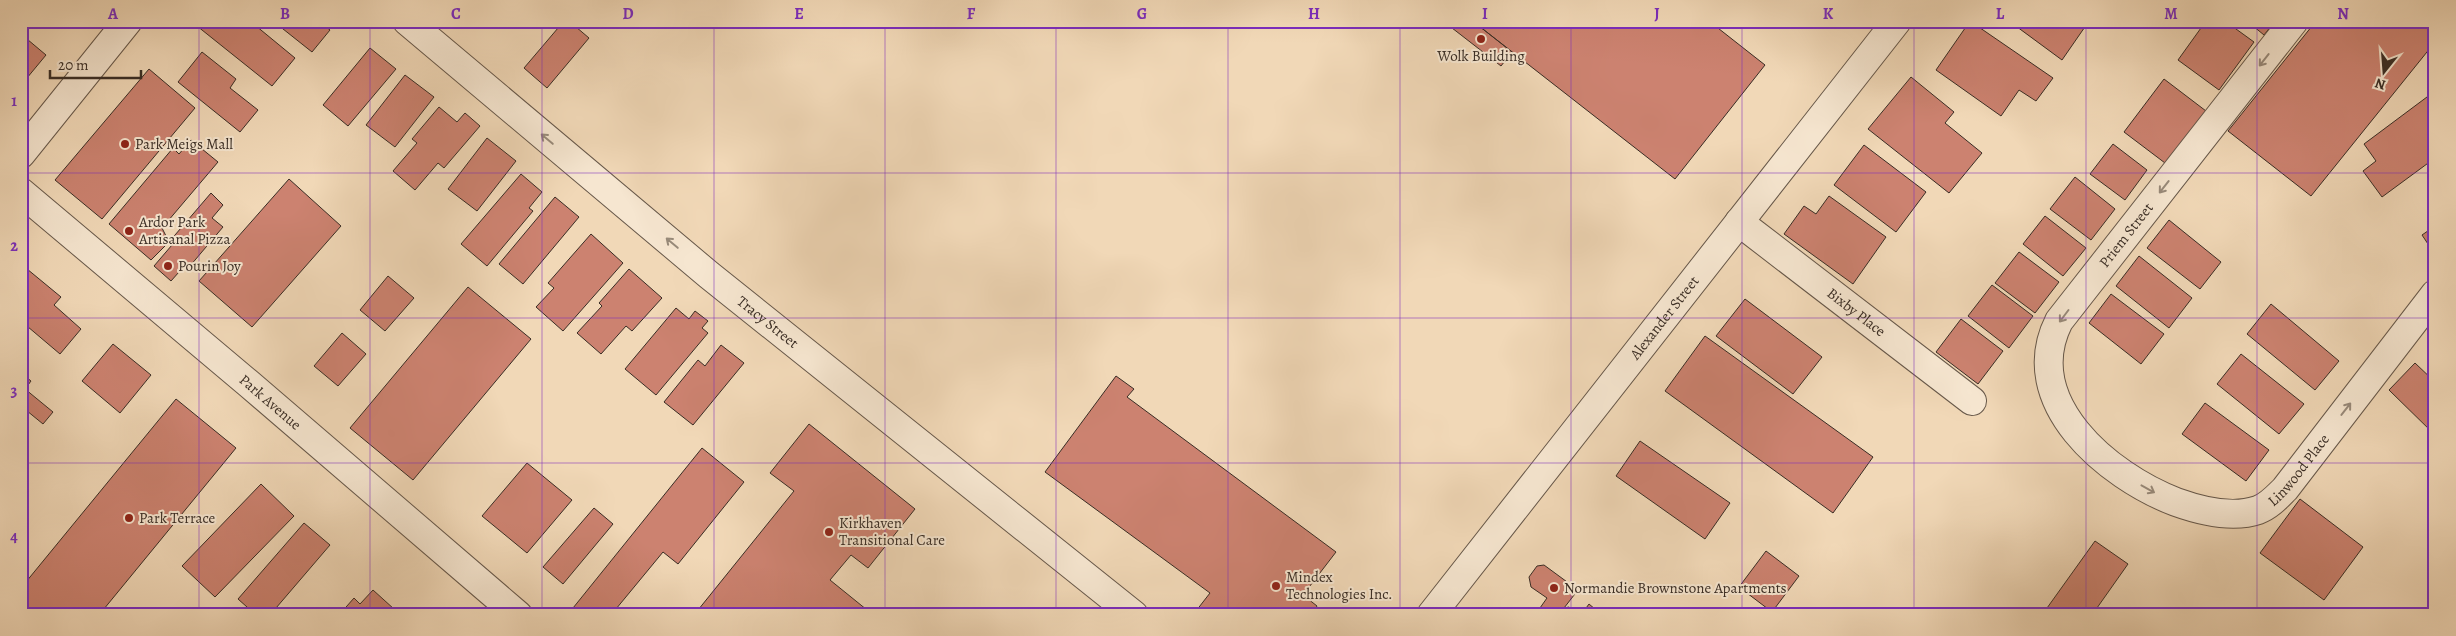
<svg xmlns="http://www.w3.org/2000/svg" width="2456" height="636" viewBox="0 0 2456 636" font-family="Alegreya,serif">
	<style>
		.building { fill: #cc8270; stroke: #392d25 }
		.lines { fill: none; stroke-linecap: round; stroke-linejoin: round }
		.minor-casing { stroke: #67584a; stroke-width: 30 }
		.tertiary-casing { stroke: #67584a; stroke-width: 30 }
		.minor { stroke: #f6e6d0; stroke-width: 28 }
		.tertiary { stroke: #f6e6d0; stroke-width: 28 }
		.oneway { stroke: #988a7a }
		.grid { fill: none; stroke: #7b2cbf; stroke-width: 1; stroke-opacity: 0.55 }
		.poi-dot { fill: #8f2418; stroke: #f6e6d0; stroke-width: 2 }
		.labels { text-anchor: middle; stroke-width: 4; stroke-linejoin: round; paint-order: stroke }
		.poi-label { font-size: 15px; fill: #392d25; stroke: #f6e6d0; text-anchor: start }
		.street-label { font-size: 15px; fill: #392d25; stroke: #f6e6d0 }
		.neatline { fill: none; stroke: #7b2cbf; stroke-width: 2 }
		.grid-label { font-size: 16px; text-anchor: middle; font-weight: bold; fill: #7b2cbf }
	</style>
	<rect width="100%" height="100%" fill="#f1d8b7"/>
	<filter id="stains"><feTurbulence type="fractalNoise" baseFrequency=".004" numOctaves="4"/><feColorMatrix values="0 0 0 0 .2 0 0 0 0 .09 0 0 0 0 .02 0 0 0 .5 -.17"/></filter>
	<radialGradient id="worn" r=".72"><stop offset=".6" stop-color="#630" stop-opacity="0"/><stop offset="1" stop-color="#630" stop-opacity=".3"/></radialGradient>
	<path class="building" d="M21 21H33L27 29Z
		M201 21H250L295 58 272 86 197 26Z
		M273 21H319L330 30 312 52Z
		M564 21H569L589 38 547 88 524 68Z
		M1443 21H1483L1479 26 1512 52 1501 66Z
		M1483 21H1709L1765 65 1675 179 1479 26Z
		M1970 21 2053 78 2036 101 2019 90 2001 116 1936 70Z
		M2009 21H2089L2062 60Z
		M2206 21H2225L2254 42 2219 90 2178 60Z
		M2247 21H2275L2264 35Z
		M2316 21H2435V42L2311 196 2228 131Z
		M21 34 46 55 22 84 21 83Z
		M370 48 396 69 348 126 323 105Z
		M202 52 236 79 230 88 258 110 240 132 178 82Z
		M149 69 195 108 102 219 55 180Z
		M405 75 434 97 395 147 366 125Z
		M1911 77 1954 112 1945 123 1982 153 1949 193 1868 129Z
		M2164 79 2206 111 2165 163 2124 132Z
		M2435 91V158L2382 197 2363 171 2376 161 2364 144Z
		M439 107 457 122 465 113 480 126 444 168 438 163 415 190 393 171 417 143 412 139Z
		M487 138 516 161 477 211 448 189Z
		M191 140 218 162 162 228 169 242 151 260 109 224 173 148 179 154Z
		M2113 144 2147 170 2125 200 2090 174Z
		M1864 145 1926 192 1896 232 1834 185Z
		M521 174 542 192 529 208 533 211 487 266 461 244Z
		M2075 177 2115 209 2091 240 2050 209Z
		M289 179 341 226 252 327 199 281Z
		M211 193 223 205 212 218 223 227 190 266 187 263 171 281 154 266 172 245 169 242Z
		M1829 196 1886 237 1853 284 1784 234 1804 206 1816 214Z
		M555 197 579 217 523 284 499 264Z
		M2045 216 2086 248 2063 276 2023 244Z
		M2169 220 2221 262 2200 289 2147 248Z
		M2435 226V243L2430 247 2422 235Z
		M591 234 623 263 563 331 536 307 554 288 548 283Z
		M2019 252 2059 282 2035 313 1995 283Z
		M2139 256 2192 298 2169 328 2116 286Z
		M21 264 61 297 54 305 81 329 60 354 21 321Z
		M629 269 662 298 632 331 626 326 601 354 577 333 602 306 599 303Z
		M388 276 414 298 385 331 360 310Z
		M1992 285 2033 316 2009 348 1968 316Z
		M468 287 531 339 413 480 350 428Z
		M2111 294 2164 334 2141 364 2089 323Z
		M1745 299 1822 357 1793 394 1716 336Z
		M2271 304 2339 361 2315 390 2247 334Z
		M676 308 689 319 695 311 708 321 702 328 708 333 656 395 625 369Z
		M1961 319 2003 351 1978 384 1936 352Z
		M342 333 366 354 338 386 314 366Z
		M1705 336 1873 457 1833 513 1665 391Z
		M113 344 151 375 120 413 82 381Z
		M721 345 744 363 693 425 664 402 698 360 705 366Z
		M2241 354 2304 404 2279 434 2217 384Z
		M2415 363 2435 382V435L2389 390Z
		M21 373 31 381 25 389 53 412 43 424 21 406Z
		M1116 376 1134 389 1127 397 1336 552 1303 595 1317 606 1312 615H1201L1196 611 1210 593 1045 472Z
		M176 399 236 448 99 615H35L21 604V588Z
		M2205 403 2269 450 2246 481 2182 434Z
		M809 424 915 509 868 568 851 555 830 580 872 614 694 615 794 491 770 473Z
		M1640 441 1730 503 1705 539 1616 476Z
		M702 448 744 482 678 564 663 552 611 615H580L573 608Z
		M527 463 572 500 527 553 482 516Z
		M261 484 294 516 215 597 182 566Z
		M2300 499 2363 547 2324 600 2260 553Z
		M594 508 613 524 563 584 543 567Z
		M304 523 330 545 270 615H256L238 599Z
		M2095 541 2128 564 2092 615H2042Z
		M1766 551 1799 576 1772 612 1739 587Z
		M1544 565 1578 590 1564 608 1569 607 1578 615H1535L1547 598 1531 587 1529 577 1537 566Z
		M373 590 394 609 389 615H339L354 598 360 604Z
		M1589 604 1602 615H1581Z"/>
	<g class="lines">
		<g class="minor-casing">
			<g id="minor">
				<path id="s1" d="M407 21 709 275 1134 615"/>
				<path id="s2" d="M2294 21 2059 321C2018 402 2108 476 2176 502 2201 511 2232 519 2258 510 2269 506 2277 497 2285 489L2435 294"/>
				<path id="s3" d="M1739 222 1972 401"/>
			</g>
		</g>
		<g class="tertiary-casing">
			<g id="tertiary">
				<path d="M21 154 128 21"/>
				<path id="s4" d="M21 192 248 383 518 615"/>
				<path id="s5" d="M1431 615 1897 21"/>
			</g>
		</g>
		<use href="#minor" class="minor"/>
		<use href="#tertiary" class="tertiary"/>
	</g>
	<defs><path id="oneway-shaft" d="M-6 0H5M1.5-3L5.5 0L1.5 3" fill="none" stroke-width="1.6" stroke-linecap="round" stroke-linejoin="round" transform="scale(1.25)"/></defs>
	<g class="oneway">
		<use href="#oneway-shaft" transform="translate(2264 60) rotate(128)"/>
		<use href="#oneway-shaft" transform="translate(547 139) rotate(-140)"/>
		<use href="#oneway-shaft" transform="translate(2164 187) rotate(128)"/>
		<use href="#oneway-shaft" transform="translate(672 243) rotate(-140)"/>
		<use href="#oneway-shaft" transform="translate(2064 316) rotate(127)"/>
		<use href="#oneway-shaft" transform="translate(2346 409) rotate(-52)"/>
		<use href="#oneway-shaft" transform="translate(2148 489) rotate(29)"/>
	</g>
	<path class="grid" d="M199 21V615M370 21V615M542 21V615M714 21V615M885 21V615M1056 21V615M1228 21V615M1400 21V615M1571 21V615M1742 21V615M1914 21V615M2086 21V615M2257 21V615M21 173H2435M21 318H2435M21 463H2435"/>
	<g class="poi-dot">
		<circle cx="1481" cy="39" r="5"/>
		<circle cx="125" cy="144" r="5"/>
		<circle cx="129" cy="231" r="5"/>
		<circle cx="168" cy="266" r="5"/>
		<circle cx="129" cy="518" r="5"/>
		<circle cx="829" cy="532" r="5"/>
		<circle cx="1276" cy="586" r="5"/>
		<circle cx="1554" cy="588" r="5"/>
	</g>
	<g class="labels">
		<g class="poi-label">
			<text x="1481" y="61" text-anchor="middle">Wolk Building</text>
			<text x="135" y="149">Park Meigs Mall</text>
			<text x="139" y="227">Ardor Park<tspan x="139" dy="17">Artisanal Pizza</tspan></text>
			<text x="178" y="271">Pourin Joy</text>
			<text x="139" y="523">Park Terrace</text>
			<text x="839" y="528">Kirkhaven<tspan x="839" dy="17">Transitional Care</tspan></text>
			<text x="1286" y="582">Mindex<tspan x="1286" dy="17">Technologies Inc.</tspan></text>
			<text x="1564" y="593">Normandie Brownstone Apartments</text>
		</g>
		<g class="street-label">
			<text transform="translate(2126 235) rotate(-52)" y="5">Priem Street</text>
			<text dy="5" stroke="none"><textPath href="#s3" startOffset="148">Bixby Place</textPath></text>
			<text dy="5" stroke="none"><textPath href="#s5" startOffset="378">Alexander Street</textPath></text>
			<text dy="5" stroke="none"><textPath href="#s1" startOffset="470">Tracy Street</textPath></text>
			<text dy="5" stroke="none"><textPath href="#s4" startOffset="326">Park Avenue</textPath></text>
			<text dy="5" stroke="none"><textPath href="#s2" startOffset="765">Linwood Place</textPath></text>
		</g>
	</g>
	<rect width="2456" height="636" fill="none" stroke="#f1d8b7" stroke-width="55"/>
	<g transform="translate(2384 72) rotate(197)" stroke="#f6e6d0" stroke-width="4" paint-order="stroke">
	<path d="M0-4L9 19L0 12L-9 19Z" fill="#392d25"/>
	<text y="-8" font-size="14" font-weight="bold" text-anchor="middle" fill="#392d25">N</text>
	</g>
	<path d="M50 70v8h91v-8" fill="none" stroke="#392d25" stroke-width="2.5"/>
	<text x="58" y="70" font-size="15" fill="#392d25" stroke="#f6e6d0" stroke-width="4" paint-order="stroke">20 m</text>
	<rect x="28" y="28" width="2400" height="580" class="neatline"/>
	<g class="grid-label">
		<text x="113" y="19">A</text>
		<text x="285" y="19">B</text>
		<text x="456" y="19">C</text>
		<text x="628" y="19">D</text>
		<text x="799" y="19">E</text>
		<text x="971" y="19">F</text>
		<text x="1142" y="19">G</text>
		<text x="1314" y="19">H</text>
		<text x="1485" y="19">I</text>
		<text x="1657" y="19">J</text>
		<text x="1828" y="19">K</text>
		<text x="2000" y="19">L</text>
		<text x="2171" y="19">M</text>
		<text x="2343" y="19">N</text>
		<text x="14" y="106">1</text>
		<text x="14" y="251">2</text>
		<text x="14" y="396">3</text>
		<text x="14" y="542">4</text>
	</g>
	<rect width="100%" height="100%" filter="url(#stains)"/>
	<rect width="100%" height="100%" fill="url(#worn)"/>
</svg>
